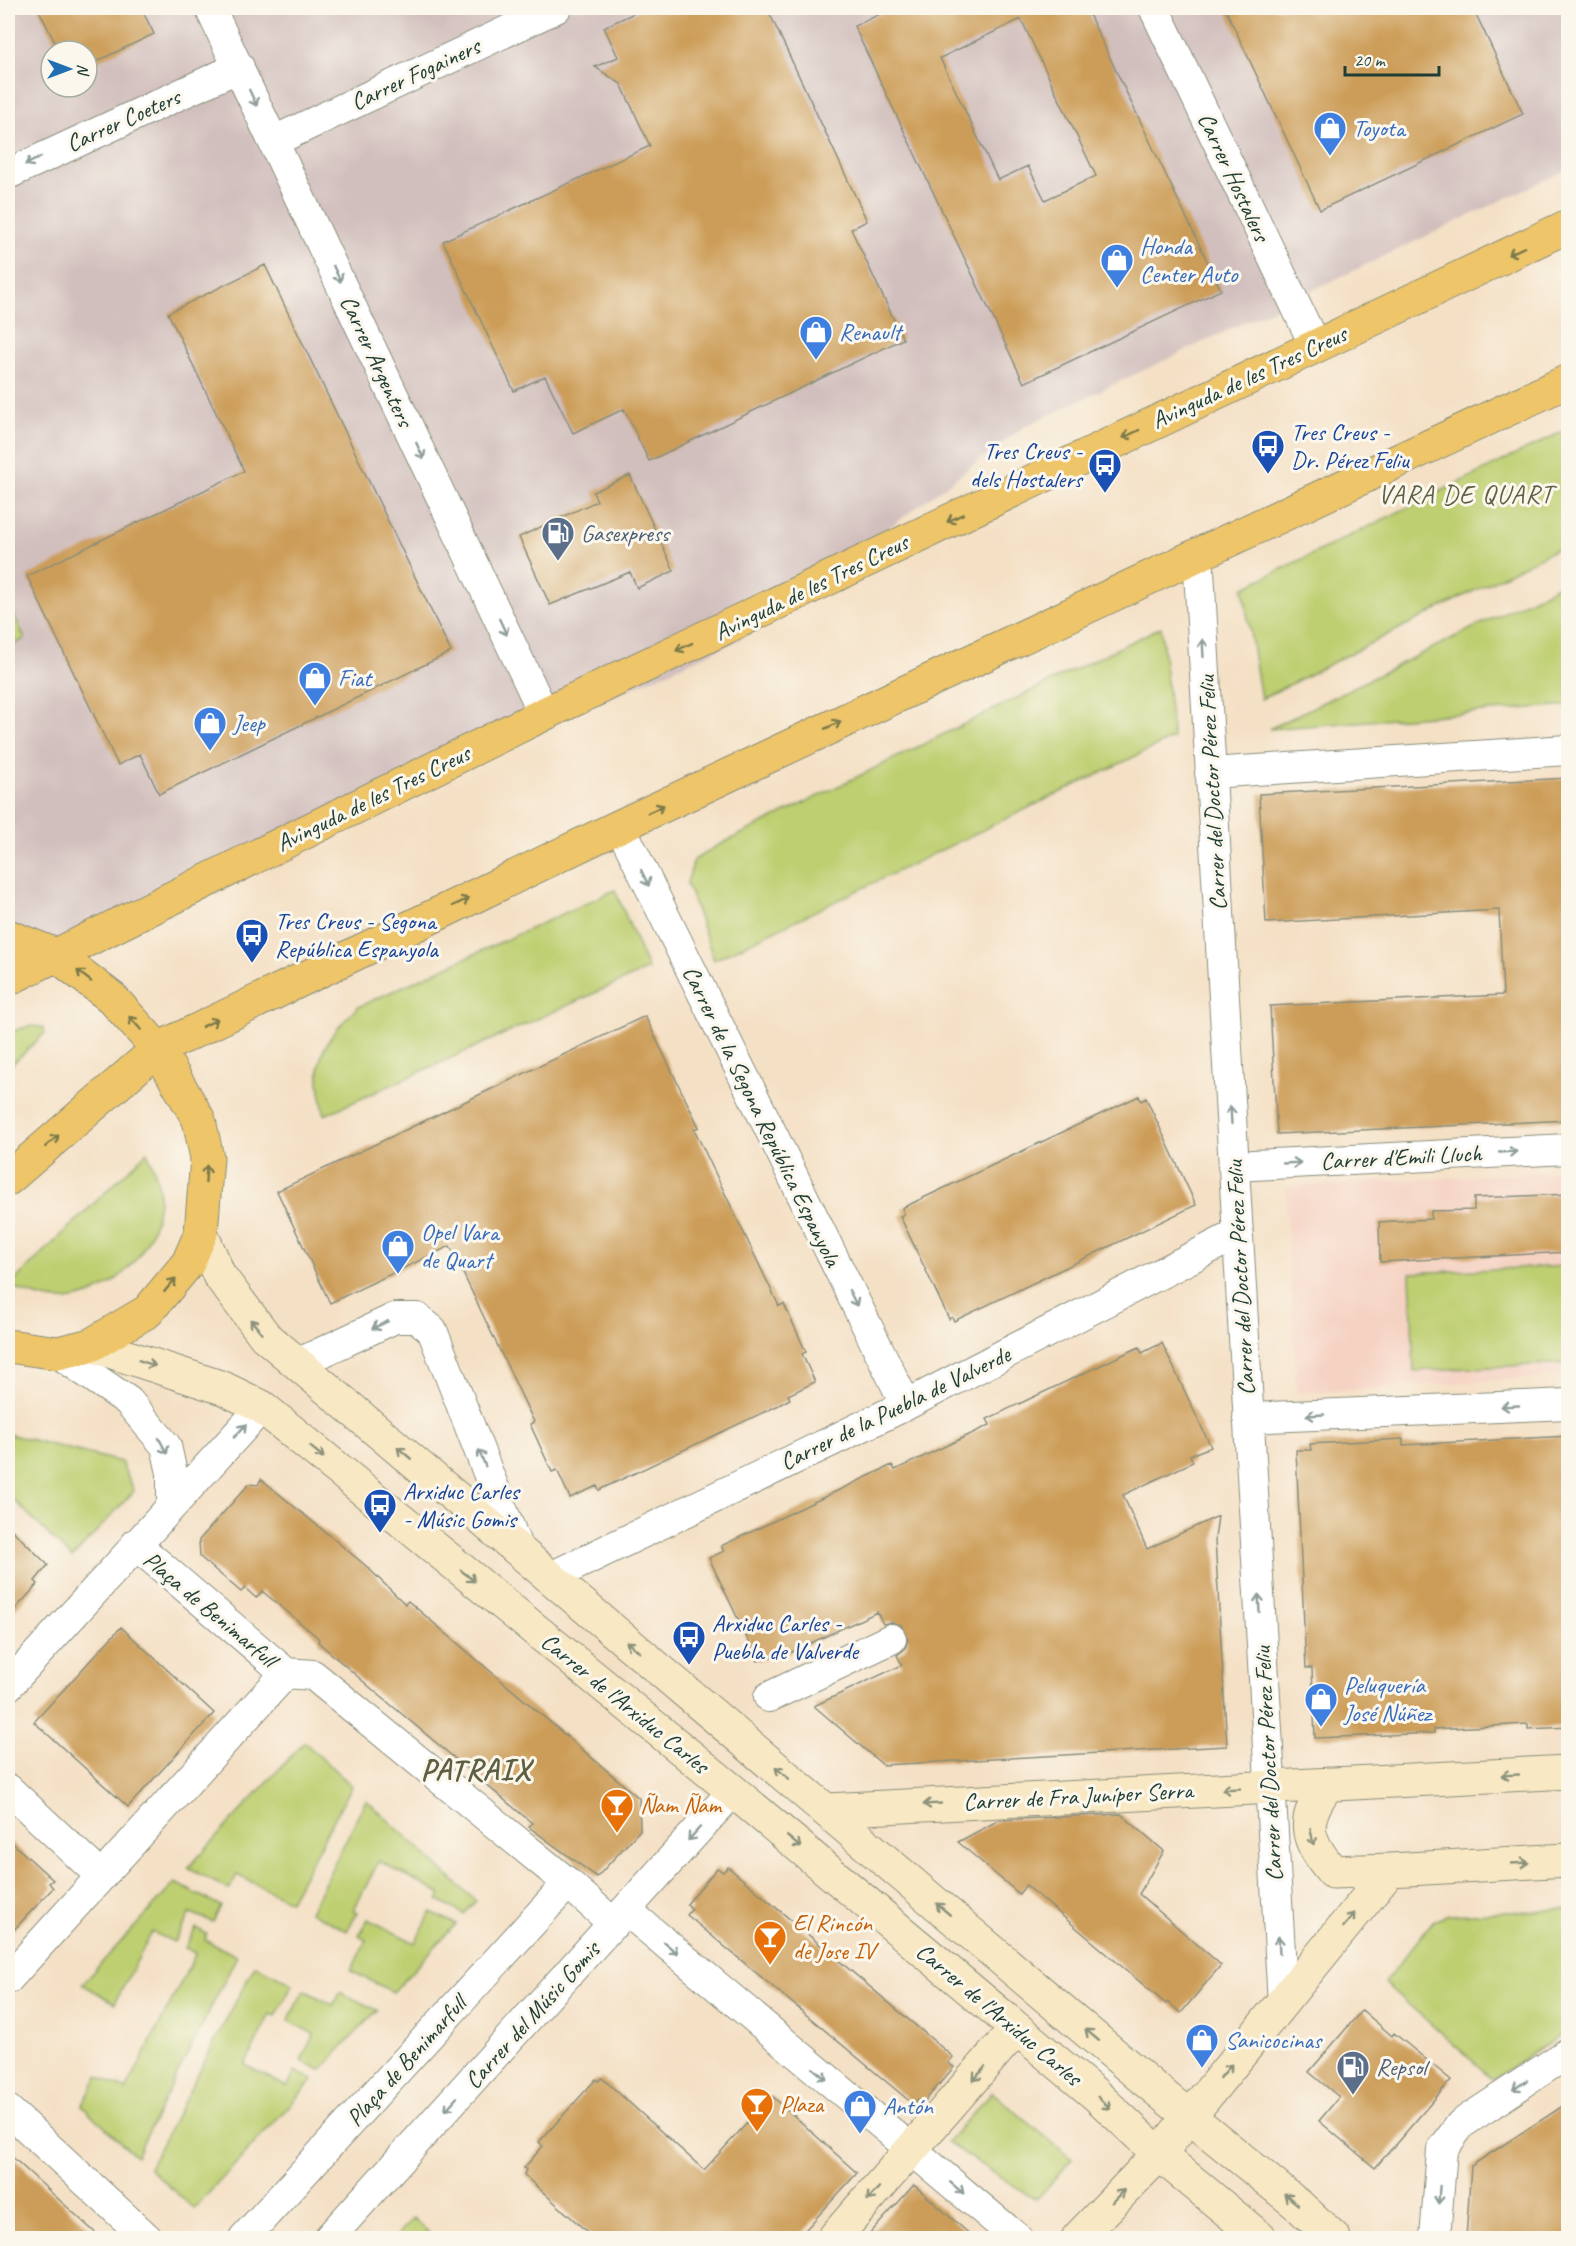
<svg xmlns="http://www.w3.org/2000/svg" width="1576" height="2246" viewBox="0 0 1576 2246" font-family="Caveat,sans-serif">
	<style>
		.built { fill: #f5d2c2 }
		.industrial { fill: #d1bfbd; fill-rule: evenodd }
		.green { fill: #becf71; stroke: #6e8652; stroke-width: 1.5 }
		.building { fill: #cc9d59; fill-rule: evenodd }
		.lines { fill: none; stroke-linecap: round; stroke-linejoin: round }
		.street-casing { stroke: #8a8e7c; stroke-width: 32 }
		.secondary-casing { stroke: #8a8e7c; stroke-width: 35 }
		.primary-casing { stroke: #8a8e7c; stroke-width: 35 }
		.street { stroke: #fff; stroke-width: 30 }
		.secondary { stroke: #f8e8c3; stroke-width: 33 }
		.primary { stroke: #eec569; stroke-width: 33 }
		.oneway { stroke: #8f9e9a }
		.oneway2 { stroke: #7c7a4c }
		.oneway3 { stroke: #8c927c }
		.labels { text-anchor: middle; stroke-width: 6; stroke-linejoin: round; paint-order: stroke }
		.street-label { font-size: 24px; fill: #1f3d34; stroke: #fbf7ec }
		.shop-label { font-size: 24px; fill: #366cbe; stroke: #fbf7ec; text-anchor: start }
		.transit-label { font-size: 24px; fill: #164399; stroke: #fbf7ec; text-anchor: start }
		.service-label { font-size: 24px; fill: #4e5e75; stroke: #fbf7ec; text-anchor: start }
		.food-label { font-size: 24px; fill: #c56008; stroke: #fbf7ec; text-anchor: start }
		.neighbourhood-label { font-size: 26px; letter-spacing: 1.5px; fill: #5c5f41; stroke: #fbf7ec }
		.district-label { font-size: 30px; font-weight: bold; letter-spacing: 1.5px; fill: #5c5f41; stroke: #fbf7ec }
	</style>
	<rect width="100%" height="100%" fill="#fbf7ec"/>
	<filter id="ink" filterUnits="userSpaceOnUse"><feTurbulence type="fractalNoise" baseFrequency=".0167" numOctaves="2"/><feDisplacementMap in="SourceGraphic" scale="12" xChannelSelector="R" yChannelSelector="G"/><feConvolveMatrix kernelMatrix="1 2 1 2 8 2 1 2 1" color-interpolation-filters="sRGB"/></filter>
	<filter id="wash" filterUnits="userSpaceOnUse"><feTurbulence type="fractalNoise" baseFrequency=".008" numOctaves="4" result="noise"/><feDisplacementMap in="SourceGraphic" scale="24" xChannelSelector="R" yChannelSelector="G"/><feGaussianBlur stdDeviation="1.35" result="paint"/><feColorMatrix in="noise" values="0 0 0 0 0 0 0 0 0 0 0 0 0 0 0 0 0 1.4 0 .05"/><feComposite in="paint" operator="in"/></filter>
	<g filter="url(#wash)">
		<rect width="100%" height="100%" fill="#f4e0c5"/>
		<path class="built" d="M1568 1171V1376L1297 1393 1285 1187Z"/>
		<path class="industrial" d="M8 8H1568V169L1024 427 739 640 63 944 8 930ZM51 51H87V87H51Z"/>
		<path class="green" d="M1568 429V543L1261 699 1243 588Z
			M1568 581V705L1269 729Z
			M8 601 25 639 8 647Z
			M1161 627 1173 738 714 960 687 883 694 860 717 846Z
			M615 890 648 969 325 1115C311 1061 320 1044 358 1007Z
			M29 1026 43 1027 45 1033 8 1068V1033Z
			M147 1152C153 1165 158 1177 159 1191 161 1242 118 1296 66 1300 46 1301 27 1293 9 1286Z
			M1568 1266V1363L1414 1371 1410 1273Z
			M8 1434 121 1462 134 1491 72 1558 8 1494Z
			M304 1742 352 1786 290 1901 237 1875 229 1890 188 1868Z
			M366 1800 476 1901 464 1914 438 1901 441 1894 379 1861 353 1911 357 1913 347 1931 310 1912Z
			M175 1883 221 1906 213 1922 191 1913 174 1942 152 1932 115 2003 82 1984Z
			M1568 1909V2031L1493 2079 1384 1983 1433 1921 1449 1915Z
			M431 1912 456 1924 393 1992 351 1971 366 1940 359 1936 368 1919 415 1943Z
			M196 1928 207 1934 205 1940 237 1956 136 2156 82 2106 98 2076 126 2090 196 1953 185 1948Z
			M255 1965 293 1984 276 2016 270 2014 245 2065 287 2087 295 2071 313 2080 194 2209 149 2168Z
			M304 1990 333 2005 340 1992 377 2010 321 2070 301 2061 314 2034 288 2021Z
			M992 2092 1072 2159 1036 2200 947 2142Z
			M413 2218 435 2238H395Z"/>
		<g id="blocks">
			<path class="building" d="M38 8H141L154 34 87 66V51H59Z
				M645 8H767L867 221 851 229 903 339 649 461 624 409 573 433 545 376 514 391 443 241 650 146 621 84 595 67 618 57 604 27Z
				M893 8H1086L1221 290 1024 383 854 26ZM1021 19 1096 176 1045 200 1028 166 998 180 940 58Z
				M1225 8H1473L1523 114 1320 210Z
				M265 265 451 652 159 794 140 754 118 765 27 576 244 471 168 313Z
				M630 475 674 571 637 588 630 572 550 605 519 537 597 501 593 492Z
				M1569 778V1120L1277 1134 1270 1006 1503 995 1499 910 1266 923 1259 794Z
				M645 1016 699 1127 694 1129 766 1279 779 1306 784 1304 806 1352 802 1354 815 1382 788 1395 790 1399 779 1405 599 1490 597 1486 570 1498 557 1470 552 1472 530 1424 534 1422 450 1246 330 1303 277 1191Z
				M1139 1096 1141 1101 1146 1098 1196 1205 954 1321 952 1317 949 1319 900 1216 904 1214 902 1208Z
				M1569 1194V1252L1380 1262 1379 1222 1431 1219V1211L1474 1210V1198Z
				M1162 1343 1211 1447 1190 1455 1193 1462 1123 1495 1147 1549 1218 1516 1215 1539 1227 1746 883 1765 814 1706 902 1665 897 1655 905 1649 908 1640 901 1625 892 1622 883 1624 877 1612 777 1659 775 1655 758 1661 709 1558 724 1551 721 1546 892 1465 895 1470 990 1425 987 1419 1139 1347 1142 1353Z
				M1569 1436V1727L1528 1729V1724L1434 1729V1733L1315 1738 1312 1668H1306L1296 1450H1311L1310 1444 1403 1439V1445Z
				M261 1479 365 1565 405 1604 408 1601 639 1798 640 1830 597 1877 529 1827 532 1823 372 1689 318 1642 319 1639 315 1635 262 1591 256 1598 245 1588 241 1592 200 1557 199 1540 249 1484 258 1485Z
				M8 1526 48 1565 35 1581 38 1584 8 1617Z
				M121 1627 214 1713 128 1807 34 1722Z
				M1121 1814 1164 1851 1139 1894 1221 1965 1181 2013 1168 2002 1166 2004 1026 1885 1019 1894 958 1842 999 1820Z
				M8 1839 53 1880 49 1883 53 1888 8 1936Z
				M728 1867 953 2057 948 2063 954 2067 923 2103 918 2099 913 2104 687 1915 692 1909 687 1904 717 1868 723 1872Z
				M1362 2010 1392 2036 1394 2033 1451 2080 1375 2168 1319 2121 1339 2097 1309 2072Z
				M602 2078 704 2170 772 2096 857 2173 798 2238H594L524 2175 526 2169 524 2168 543 2146 539 2142 596 2079 598 2081Z
				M1569 2102V2238H1466L1471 2166Z
				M8 2153 66 2206 101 2238H8Z
				M914 2185 974 2238H866Z"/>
		</g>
	</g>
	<g filter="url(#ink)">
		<use href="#blocks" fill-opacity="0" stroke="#8a8e7c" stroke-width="1.5"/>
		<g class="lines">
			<g class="street-casing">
				<path id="street" d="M210 8 544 714
					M1154 8 1315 346
					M274 141 556 8
					M8 174 239 67
					M1198 554 1283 2003
					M1210 773 1568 750
					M620 826 906 1405
					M1233 1166 1568 1149
					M58 1353 128 1401 166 1446 172 1473V1505
					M299 1363 395 1318H417L432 1330 519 1552
					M1248 1418 1568 1404
					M135 1544 286 1673 313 1675 568 1883 614 1924
					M549 1578 906 1405 1237 1234
					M8 1686 262 1407
					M769 1697 891 1639
					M8 1789 101 1876
					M626 1910 1017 2238
					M8 1979 286 1673
					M8 2110 147 2238
					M244 2238 568 1883
					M329 2238 733 1791
					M1435 2238 1442 2150 1461 2124 1568 2053"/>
			</g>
			<g class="secondary-casing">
				<path id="secondary" d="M201 1233 219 1275 265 1336 1147 2082 1298 2205 1334 2238
					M91 1345 223 1388 262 1407 733 1791 1095 2094 1159 2154 1260 2238
					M1328 1784C1301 1820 1304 1838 1333 1872L1390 1870
					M827 1810 1568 1772
					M834 2238 1016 2029
					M1078 2238 1159 2154 1390 1870 1568 1860"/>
			</g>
			<g class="primary-casing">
				<path id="primary" d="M8 936 56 955 112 998 158 1049 199 1120 207 1158 201 1233 188 1263 148 1311 91 1345 58 1353 8 1346
					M8 979 544 714 1568 226
					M8 1179 158 1049 620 826 1568 381"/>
			</g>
			<use href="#street" class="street"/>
			<use href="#secondary" class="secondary"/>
			<use href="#primary" class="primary"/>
		</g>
		<defs><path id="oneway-shaft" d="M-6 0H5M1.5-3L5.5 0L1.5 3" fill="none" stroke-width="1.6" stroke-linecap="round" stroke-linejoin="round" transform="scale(1.5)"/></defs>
		<g class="oneway">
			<use href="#oneway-shaft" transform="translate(253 98) rotate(65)"/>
			<use href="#oneway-shaft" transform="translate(33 161) rotate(154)"/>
			<use href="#oneway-shaft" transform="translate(337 274) rotate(65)"/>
			<use href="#oneway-shaft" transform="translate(420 451) rotate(65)"/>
			<use href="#oneway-shaft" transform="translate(503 627) rotate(65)"/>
			<use href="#oneway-shaft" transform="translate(1203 648) rotate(-93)"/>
			<use href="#oneway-shaft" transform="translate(645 878) rotate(64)"/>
			<use href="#oneway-shaft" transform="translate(1231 1115) rotate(-93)"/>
			<use href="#oneway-shaft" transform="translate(1508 1152) rotate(-3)"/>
			<use href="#oneway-shaft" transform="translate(1292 1163) rotate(-3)"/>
			<use href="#oneway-shaft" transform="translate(853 1298) rotate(63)"/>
			<use href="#oneway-shaft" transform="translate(380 1325) rotate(155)"/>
			<use href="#oneway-shaft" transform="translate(1510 1406) rotate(177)"/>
			<use href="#oneway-shaft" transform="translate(1315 1415) rotate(177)"/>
			<use href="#oneway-shaft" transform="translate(240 1431) rotate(-47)"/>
			<use href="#oneway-shaft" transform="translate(163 1446) rotate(62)"/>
			<use href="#oneway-shaft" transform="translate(482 1458) rotate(-112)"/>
			<use href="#oneway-shaft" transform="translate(1259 1603) rotate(-93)"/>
			<use href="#oneway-shaft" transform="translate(694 1834) rotate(132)"/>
			<use href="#oneway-shaft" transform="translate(1279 1945) rotate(-93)"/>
			<use href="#oneway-shaft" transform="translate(671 1948) rotate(40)"/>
			<use href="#oneway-shaft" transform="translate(820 2074) rotate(40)"/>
			<use href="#oneway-shaft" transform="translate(1520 2085) rotate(146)"/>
			<use href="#oneway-shaft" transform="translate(451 2104) rotate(132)"/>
			<use href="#oneway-shaft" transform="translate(957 2188) rotate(40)"/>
			<use href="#oneway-shaft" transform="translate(1439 2195) rotate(94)"/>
		</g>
		<g class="oneway2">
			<use href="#oneway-shaft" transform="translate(1516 251) rotate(155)"/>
			<use href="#oneway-shaft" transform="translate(1131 434) rotate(154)"/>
			<use href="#oneway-shaft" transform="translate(955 518) rotate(154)"/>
			<use href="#oneway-shaft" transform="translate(684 647) rotate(154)"/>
			<use href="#oneway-shaft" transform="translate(833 725) rotate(-25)"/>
			<use href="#oneway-shaft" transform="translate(656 809) rotate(-25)"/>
			<use href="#oneway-shaft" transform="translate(461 902) rotate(-26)"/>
			<use href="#oneway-shaft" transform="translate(84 976) rotate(-142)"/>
			<use href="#oneway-shaft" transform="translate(135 1023) rotate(-132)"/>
			<use href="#oneway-shaft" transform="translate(210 1023) rotate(-26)"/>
			<use href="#oneway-shaft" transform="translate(52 1141) rotate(-41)"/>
			<use href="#oneway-shaft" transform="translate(206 1174) rotate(-86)"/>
			<use href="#oneway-shaft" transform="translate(170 1285) rotate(-50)"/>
		</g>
		<g class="oneway3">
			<use href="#oneway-shaft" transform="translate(256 1326) rotate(-130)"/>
			<use href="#oneway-shaft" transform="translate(147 1363) rotate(18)"/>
			<use href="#oneway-shaft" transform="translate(317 1452) rotate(39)"/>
			<use href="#oneway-shaft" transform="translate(404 1453) rotate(-140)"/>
			<use href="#oneway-shaft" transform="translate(468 1576) rotate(39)"/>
			<use href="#oneway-shaft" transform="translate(633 1647) rotate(-141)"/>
			<use href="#oneway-shaft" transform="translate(782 1773) rotate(-140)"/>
			<use href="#oneway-shaft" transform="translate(1510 1775) rotate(177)"/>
			<use href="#oneway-shaft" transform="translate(1231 1789) rotate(177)"/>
			<use href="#oneway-shaft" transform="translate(932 1804) rotate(177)"/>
			<use href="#oneway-shaft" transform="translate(1312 1837) rotate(79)"/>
			<use href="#oneway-shaft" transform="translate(794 1842) rotate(40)"/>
			<use href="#oneway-shaft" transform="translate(1520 1863) rotate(-3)"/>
			<use href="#oneway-shaft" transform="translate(943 1909) rotate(-140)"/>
			<use href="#oneway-shaft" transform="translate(1349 1920) rotate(-51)"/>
			<use href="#oneway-shaft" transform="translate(1092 2035) rotate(-140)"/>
			<use href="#oneway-shaft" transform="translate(1226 2071) rotate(-50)"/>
			<use href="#oneway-shaft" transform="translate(979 2074) rotate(131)"/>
			<use href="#oneway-shaft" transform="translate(1104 2103) rotate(44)"/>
			<use href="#oneway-shaft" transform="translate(873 2194) rotate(132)"/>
			<use href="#oneway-shaft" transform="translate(1118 2196) rotate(-46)"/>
			<use href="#oneway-shaft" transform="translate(1291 2199) rotate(-141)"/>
		</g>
	</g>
	<defs>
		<g id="shop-pin" transform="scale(1.725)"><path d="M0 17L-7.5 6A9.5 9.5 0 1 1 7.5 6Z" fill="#3f7fe0" stroke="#fbf7ec"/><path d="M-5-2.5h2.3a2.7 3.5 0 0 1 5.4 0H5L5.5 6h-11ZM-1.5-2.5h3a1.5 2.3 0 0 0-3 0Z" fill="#fff"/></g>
		<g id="bus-pin" transform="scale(1.725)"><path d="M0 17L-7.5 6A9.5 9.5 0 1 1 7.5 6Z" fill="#1a4fb4" stroke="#fbf7ec"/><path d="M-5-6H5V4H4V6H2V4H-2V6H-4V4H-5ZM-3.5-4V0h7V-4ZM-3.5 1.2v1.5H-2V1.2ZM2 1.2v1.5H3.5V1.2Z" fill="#fff"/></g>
		<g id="fuel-pin" transform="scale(1.725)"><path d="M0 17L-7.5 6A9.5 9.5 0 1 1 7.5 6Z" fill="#5c6f8a" stroke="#fbf7ec"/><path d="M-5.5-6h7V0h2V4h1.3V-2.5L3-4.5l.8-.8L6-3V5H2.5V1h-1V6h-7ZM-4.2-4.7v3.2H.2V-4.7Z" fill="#fff"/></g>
		<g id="bar-pin" transform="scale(1.725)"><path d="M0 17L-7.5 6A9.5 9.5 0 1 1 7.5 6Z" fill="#e8710a" stroke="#fbf7ec"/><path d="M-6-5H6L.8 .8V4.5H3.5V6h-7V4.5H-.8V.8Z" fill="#fff"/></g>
	</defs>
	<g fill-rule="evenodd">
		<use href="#shop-pin" x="1330" y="128"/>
		<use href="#shop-pin" x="1117" y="260"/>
		<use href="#shop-pin" x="816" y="332"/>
		<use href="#bus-pin" x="1268" y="446"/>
		<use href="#bus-pin" x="1105" y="465"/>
		<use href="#fuel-pin" x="558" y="533"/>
		<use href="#shop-pin" x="315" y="678"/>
		<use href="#shop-pin" x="210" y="723"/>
		<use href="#bus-pin" x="252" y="935"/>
		<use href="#shop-pin" x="398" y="1246"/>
		<use href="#bus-pin" x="380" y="1505"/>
		<use href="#bus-pin" x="689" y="1637"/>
		<use href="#shop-pin" x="1321" y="1699"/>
		<use href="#bar-pin" x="617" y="1805"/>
		<use href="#bar-pin" x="770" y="1937"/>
		<use href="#shop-pin" x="1202" y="2040"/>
		<use href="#fuel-pin" x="1353" y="2067"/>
		<use href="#bar-pin" x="757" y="2104"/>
		<use href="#shop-pin" x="860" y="2106"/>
	</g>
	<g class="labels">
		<g class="street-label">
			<text transform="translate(415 74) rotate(-25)" y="8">Carrer Fogainers</text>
			<text transform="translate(123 120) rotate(-24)" y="8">Carrer Coeters</text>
			<text transform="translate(1234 177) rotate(65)" y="8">Carrer Hostalers</text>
			<text transform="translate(377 361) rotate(65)" y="8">Carrer Argenters</text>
			<text transform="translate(1249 377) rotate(-25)" y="8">Avinguda de les Tres Creus</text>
			<text transform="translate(811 587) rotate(-26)" y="8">Avinguda de les Tres Creus</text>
			<text transform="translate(1212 793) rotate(-93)" y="8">Carrer del Doctor Pérez Feliu</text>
			<text transform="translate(373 798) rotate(-26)" y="8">Avinguda de les Tres Creus</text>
			<text transform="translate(762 1116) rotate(64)" y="8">Carrer de la Segona República Espanyola</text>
			<text transform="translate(1401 1157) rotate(-3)" y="8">Carrer d'Emili Lluch</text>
			<text transform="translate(1240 1278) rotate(-93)" y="8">Carrer del Doctor Pérez Feliu</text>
			<text transform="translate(895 1408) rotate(-26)" y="8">Carrer de la Puebla de Valverde</text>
			<text transform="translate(210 1609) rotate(40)" y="8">Plaça de Benimarfull</text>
			<text transform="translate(625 1703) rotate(39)" y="8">Carrer de l'Arxiduc Carles</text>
			<text transform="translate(1268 1764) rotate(-93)" y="8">Carrer del Doctor Pérez Feliu</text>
			<text transform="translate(1078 1796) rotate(-3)" y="8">Carrer de Fra Juníper Serra</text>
			<text transform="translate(999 2014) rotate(40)" y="8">Carrer de l'Arxiduc Carles</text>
			<text transform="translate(532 2015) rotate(-48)" y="8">Carrer del Músic Gomis</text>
			<text transform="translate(406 2061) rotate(-48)" y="8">Plaça de Benimarfull</text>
		</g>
		<g class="shop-label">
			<text x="1353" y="136">Toyota</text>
			<text x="1140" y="254">Honda<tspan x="1140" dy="28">Center Auto</tspan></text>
			<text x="839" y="340">Renault</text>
			<text x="338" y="686">Fiat</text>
			<text x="233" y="731">Jeep</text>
			<text x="421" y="1240">Opel Vara<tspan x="421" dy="28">de Quart</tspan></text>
			<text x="1344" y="1693">Peluquería<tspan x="1344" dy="28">José Núñez</tspan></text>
			<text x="1225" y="2048">Sanicocinas</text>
			<text x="883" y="2114">Antón</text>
		</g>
		<g class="transit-label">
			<text x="1291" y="440">Tres Creus -<tspan x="1291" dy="28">Dr. Pérez Feliu</tspan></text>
			<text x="1082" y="459" text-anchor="end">Tres Creus -<tspan x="1082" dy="28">dels Hostalers</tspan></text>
			<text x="275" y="929">Tres Creus - Segona<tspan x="275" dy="28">República Espanyola</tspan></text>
			<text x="403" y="1499">Arxiduc Carles<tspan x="403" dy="28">- Músic Gomis</tspan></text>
			<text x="712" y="1631">Arxiduc Carles -<tspan x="712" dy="28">Puebla de Valverde</tspan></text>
		</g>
		<g class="service-label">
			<text x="581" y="541">Gasexpress</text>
			<text x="1376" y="2075">Repsol</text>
		</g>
		<g class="food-label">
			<text x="640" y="1813">Ñam Ñam</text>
			<text x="793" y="1931">El Rincón<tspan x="793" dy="28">de Jose IV</tspan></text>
			<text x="780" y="2112">Plaza</text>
		</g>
		<g class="neighbourhood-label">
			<text x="1466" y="503">VARA DE QUART</text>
		</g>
		<g class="district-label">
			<text x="476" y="1780">PATRAIX</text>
		</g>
	</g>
	<rect width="1576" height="2246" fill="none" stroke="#fbf7ec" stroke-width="30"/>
	<g transform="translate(69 69) rotate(90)"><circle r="28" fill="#fbf7ec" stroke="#a3ada2" stroke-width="1.5"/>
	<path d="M0-4.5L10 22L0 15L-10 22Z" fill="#1f6fb2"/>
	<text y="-9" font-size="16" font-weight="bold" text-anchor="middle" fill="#1f3d34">N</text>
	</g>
	<path d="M1345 66v9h94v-9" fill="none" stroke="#1f3d34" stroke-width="3"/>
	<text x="1354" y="66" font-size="18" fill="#1f3d34" stroke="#fbf7ec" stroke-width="4.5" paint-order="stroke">20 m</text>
</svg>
